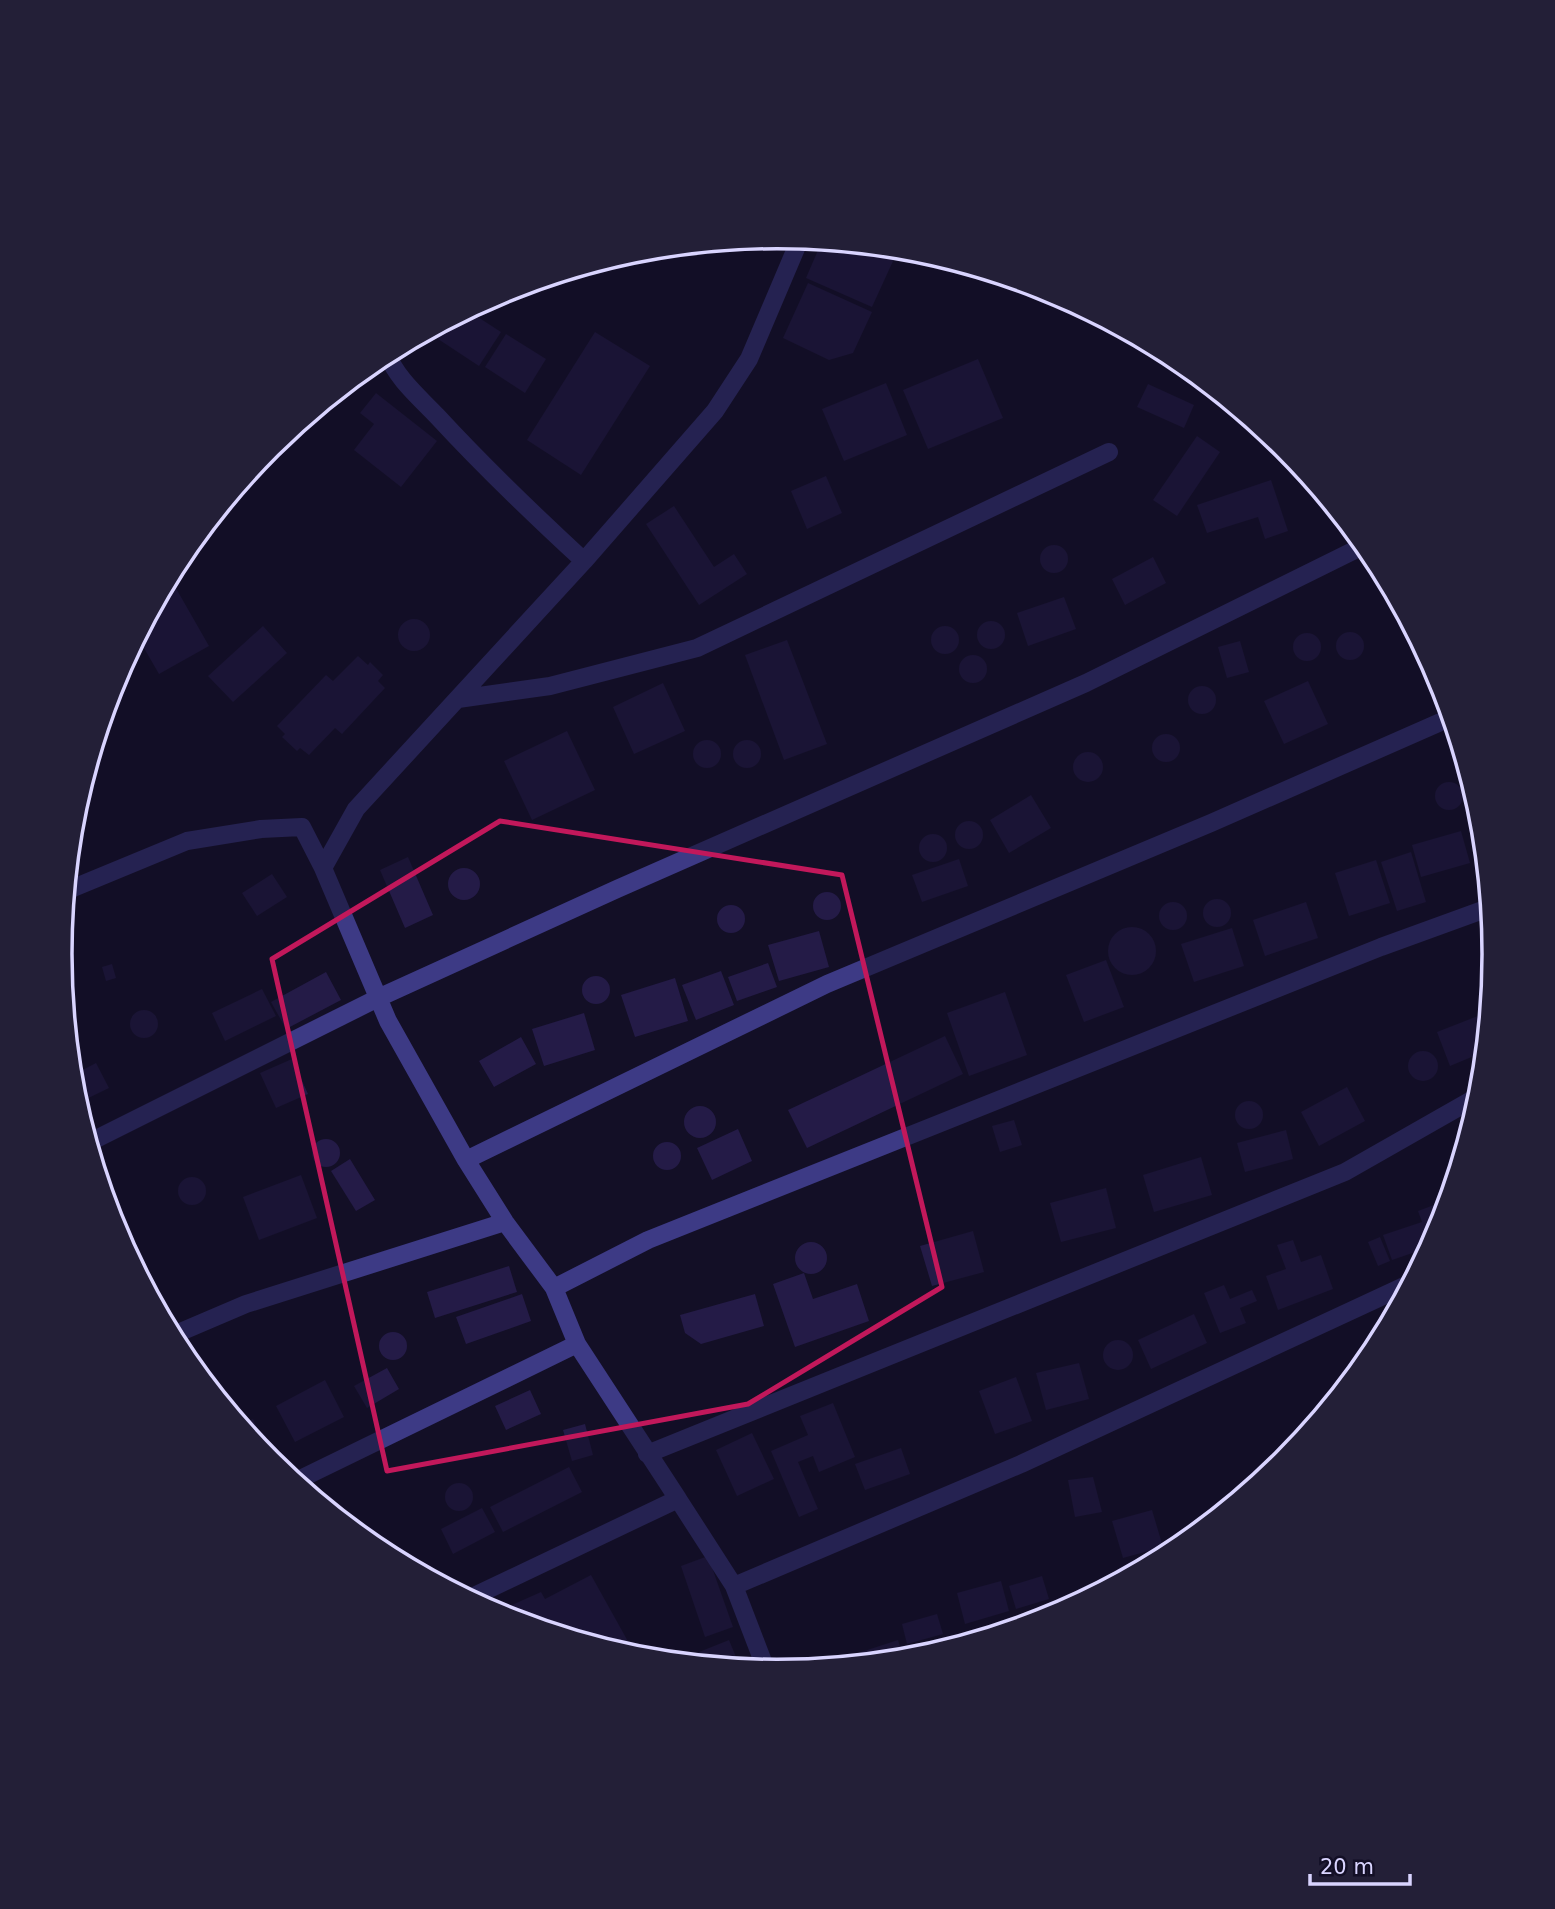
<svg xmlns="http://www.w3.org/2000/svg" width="1555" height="1909" viewBox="0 0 1555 1909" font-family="'DejaVu Sans',sans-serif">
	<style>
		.building { fill: #241b47 }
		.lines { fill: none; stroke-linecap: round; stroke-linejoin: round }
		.minor { stroke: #3d3a85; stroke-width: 18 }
		.marked { fill: none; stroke: #c2185b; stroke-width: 5; stroke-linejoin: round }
		.rim { fill: none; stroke: #d9d4ff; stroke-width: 3.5 }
	</style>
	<rect width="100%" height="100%" fill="#130f26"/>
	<path class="building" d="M822 241 899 248 872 307 806 278Z
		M808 283 872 312 853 353 829 360 783 338Z
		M467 310 501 332 479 366 438 339 451 319Z
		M595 332 650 366 581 475 527 440Z
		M506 334 546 359 525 393 485 367Z
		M978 359 1003 418 928 449 903 390Z
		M886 383 907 435 844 461 822 409Z
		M1148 384 1194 405 1184 428 1137 407Z
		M376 393 437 441 401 487 354 450 374 424 360 413Z
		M1197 436 1220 452 1177 516 1153 500Z
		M826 476 842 513 807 529 791 491Z
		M1271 480 1288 531 1265 539 1258 517 1207 533 1197 505Z
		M674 506 714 567 734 554 747 574 699 605 646 524Z
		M1040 559a14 14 0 1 1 28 0a14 14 0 1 1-28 0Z
		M1153 557 1166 583 1125 605 1112 579Z
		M169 576 209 646 159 674 137 636Z
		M1064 597 1076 629 1028 646 1017 613Z
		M398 635a16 16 0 1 1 32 0a16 16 0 1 1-32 0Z
		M977 635a14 14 0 1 1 28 0a14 14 0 1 1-28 0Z
		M931 640a14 14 0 1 1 28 0a14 14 0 1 1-28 0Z
		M263 626 287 653 233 702 208 676Z
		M1336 646a14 14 0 1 1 28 0a14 14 0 1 1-28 0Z
		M1293 647a14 14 0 1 1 28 0a14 14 0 1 1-28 0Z
		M787 640 827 744 784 760 745 655Z
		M1240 641 1249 672 1227 678 1218 647Z
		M959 669a14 14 0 1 1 28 0a14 14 0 1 1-28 0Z
		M358 656 368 665 370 662 383 675 378 681 385 688 342 734 335 728 309 755 300 748 297 751 282 737 285 734 277 726 326 675 333 681Z
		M1308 681 1328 724 1284 744 1264 701Z
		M663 683 685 731 634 754 613 707Z
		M1188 700a14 14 0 1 1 28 0a14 14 0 1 1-28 0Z
		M567 731 595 790 532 820 504 761Z
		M1152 748a14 14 0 1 1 28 0a14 14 0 1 1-28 0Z
		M693 754a14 14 0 1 1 28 0a14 14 0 1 1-28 0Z
		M733 754a14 14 0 1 1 28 0a14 14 0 1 1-28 0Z
		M1073 767a15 15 0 1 1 30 0a15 15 0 1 1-30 0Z
		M1435 796a14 14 0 1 1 28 0a14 14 0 1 1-28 0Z
		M1031 795 1051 828 1009 853 990 820Z
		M955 835a14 14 0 1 1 28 0a14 14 0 1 1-28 0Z
		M1461 831 1470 863 1421 877 1412 845Z
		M919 848a14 14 0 1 1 28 0a14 14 0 1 1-28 0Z
		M1411 852 1426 902 1397 911 1381 862Z
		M408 857 433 915 405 928 380 870Z
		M959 859 968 886 922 902 912 875Z
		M1376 860 1390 903 1349 916 1335 873Z
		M448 884a16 16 0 1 1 32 0a16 16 0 1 1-32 0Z
		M272 874 287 897 257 916 242 893Z
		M813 906a14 14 0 1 1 28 0a14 14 0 1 1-28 0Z
		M1203 913a14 14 0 1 1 28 0a14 14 0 1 1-28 0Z
		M1159 916a14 14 0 1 1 28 0a14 14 0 1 1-28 0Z
		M1306 902 1318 938 1265 956 1253 920Z
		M717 919a14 14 0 1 1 28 0a14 14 0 1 1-28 0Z
		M1108 951a24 24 0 1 1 48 0a24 24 0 1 1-48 0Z
		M1232 928 1244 966 1194 982 1181 944Z
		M819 931 829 967 779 981 768 945Z
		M1106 960 1124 1007 1084 1022 1066 975Z
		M768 963 777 987 737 1001 728 977Z
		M112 964 116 978 106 981 102 967Z
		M721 971 734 1005 696 1020 682 985Z
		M326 972 341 1000 286 1029 271 1002Z
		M582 990a14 14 0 1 1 28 0a14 14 0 1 1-28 0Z
		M675 978 688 1021 635 1037 621 995Z
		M262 989 276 1016 225 1041 212 1013Z
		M1005 992 1027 1055 969 1076 947 1013Z
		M130 1024a14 14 0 1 1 28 0a14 14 0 1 1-28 0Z
		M1488 1012 1489 1016 1486 1051 1450 1066 1437 1032Z
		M584 1013 595 1050 544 1066 532 1029Z
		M945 1036 963 1074 807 1148 788 1110Z
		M521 1037 536 1064 494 1087 479 1061Z
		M1408 1066a15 15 0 1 1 30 0a15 15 0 1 1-30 0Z
		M292 1059 308 1094 276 1108 260 1073Z
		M96 1063 109 1088 76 1104 71 1076Z
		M1347 1087 1365 1121 1319 1146 1301 1112Z
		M1235 1115a14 14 0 1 1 28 0a14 14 0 1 1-28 0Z
		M684 1122a16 16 0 1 1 32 0a16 16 0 1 1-32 0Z
		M1014 1120 1022 1145 1000 1152 992 1126Z
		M738 1129 752 1161 712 1180 697 1148Z
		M1286 1130 1293 1159 1245 1172 1237 1143Z
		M312 1153a14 14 0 1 1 28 0a14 14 0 1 1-28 0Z
		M653 1156a14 14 0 1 1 28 0a14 14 0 1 1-28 0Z
		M1201 1157 1212 1195 1154 1212 1143 1175Z
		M350 1159 375 1200 356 1211 331 1171Z
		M301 1175 317 1218 259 1240 243 1197Z
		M178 1191a14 14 0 1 1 28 0a14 14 0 1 1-28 0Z
		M1106 1188 1116 1228 1061 1242 1050 1203Z
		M1450 1199 1438 1234 1427 1238 1430 1247 1392 1260 1383 1235 1422 1222 1418 1211Z
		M973 1231 984 1272 932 1286 920 1246Z
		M1380 1237 1390 1261 1378 1266 1368 1242Z
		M1293 1240 1301 1262 1321 1255 1333 1289 1278 1310 1266 1276 1286 1269 1277 1245Z
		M795 1258a16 16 0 1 1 32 0a16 16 0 1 1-32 0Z
		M509 1266 517 1292 435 1318 427 1292Z
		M804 1273 813 1299 857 1284 869 1321 795 1347 773 1284Z
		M1224 1285 1230 1299 1252 1290 1257 1301 1240 1308 1246 1323 1220 1333 1204 1293Z
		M522 1294 531 1321 466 1344 456 1317Z
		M755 1294 764 1326 701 1344 685 1333 680 1315Z
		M1194 1314 1207 1343 1151 1369 1138 1340Z
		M379 1346a14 14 0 1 1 28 0a14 14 0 1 1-28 0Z
		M1103 1355a15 15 0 1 1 30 0a15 15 0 1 1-30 0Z
		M1079 1363 1089 1399 1046 1410 1036 1373Z
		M387 1368 399 1389 367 1408 354 1386Z
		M1016 1377 1032 1421 995 1434 979 1391Z
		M325 1380 344 1417 295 1442 276 1406Z
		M530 1390 541 1414 506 1430 495 1406Z
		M833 1403 855 1457 819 1472 813 1456 798 1462 818 1509 799 1517 771 1451 808 1435 800 1416Z
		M253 1419 270 1458 267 1459 240 1425Z
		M585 1424 593 1455 572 1461 563 1430Z
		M752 1433 774 1479 737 1496 716 1450Z
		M901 1448 910 1474 865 1490 855 1464Z
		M569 1467 582 1492 503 1532 490 1507Z
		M1093 1477 1102 1512 1075 1517 1068 1480Z
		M445 1497a14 14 0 1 1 28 0a14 14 0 1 1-28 0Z
		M482 1508 495 1532 453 1554 441 1529Z
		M1152 1510 1163 1547 1123 1558 1112 1521Z
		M708 1556 733 1627 705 1637 681 1566Z
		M591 1575 630 1645 616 1652 494 1613 541 1592 545 1599Z
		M1042 1576 1049 1599 1016 1609 1009 1586Z
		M1001 1581 1009 1611 965 1624 957 1593Z
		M937 1614 943 1634 907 1644 902 1624Z
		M729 1640 741 1669 674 1662Z
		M898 1640 904 1660 855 1665 852 1655Z"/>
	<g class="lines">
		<path class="minor" d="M387 353C396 378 419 397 437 416 484 467 533 514 584 561
			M458 699 550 686 697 648 1109 452
			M323 868 356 809 584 561 715 411 749 359 800 239
			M66 891 187 841 261 829 302 827 323 868 388 1021 466 1160 505 1222 554 1288 577 1344 678 1499 468 1599
			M88 1143 378 998 617 889 1086 683 1365 545
			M466 1160 827 984 1211 823 1452 717
			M554 1288 648 1240 1381 947 1491 907
			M171 1336 246 1304 505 1222
			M647 1454 1345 1172 1482 1094
			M294 1482 577 1344
			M678 1499 734 1586 767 1672
			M734 1586 1021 1464 1413 1282"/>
	</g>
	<path d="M0 0H1555V1909H0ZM500 821 842 875 942 1287 748 1404 387 1471 272 959Z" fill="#130f26" fill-opacity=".55" fill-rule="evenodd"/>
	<path class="marked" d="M500 821 842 875 942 1287 748 1404 387 1471 272 959Z"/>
	<path d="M0 0H1555V1909H0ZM72 954a705 705 0 1 1 1410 0a705 705 0 1 1-1410 0Z" fill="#231f37" fill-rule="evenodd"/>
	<path class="rim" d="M72 954a705 705 0 1 1 1410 0a705 705 0 1 1-1410 0Z"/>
	<path d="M1310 1874v10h100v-10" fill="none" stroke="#d9d4ff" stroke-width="3.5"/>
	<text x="1320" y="1874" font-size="21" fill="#d9d4ff" stroke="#130f26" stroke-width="5" paint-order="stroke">20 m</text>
</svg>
